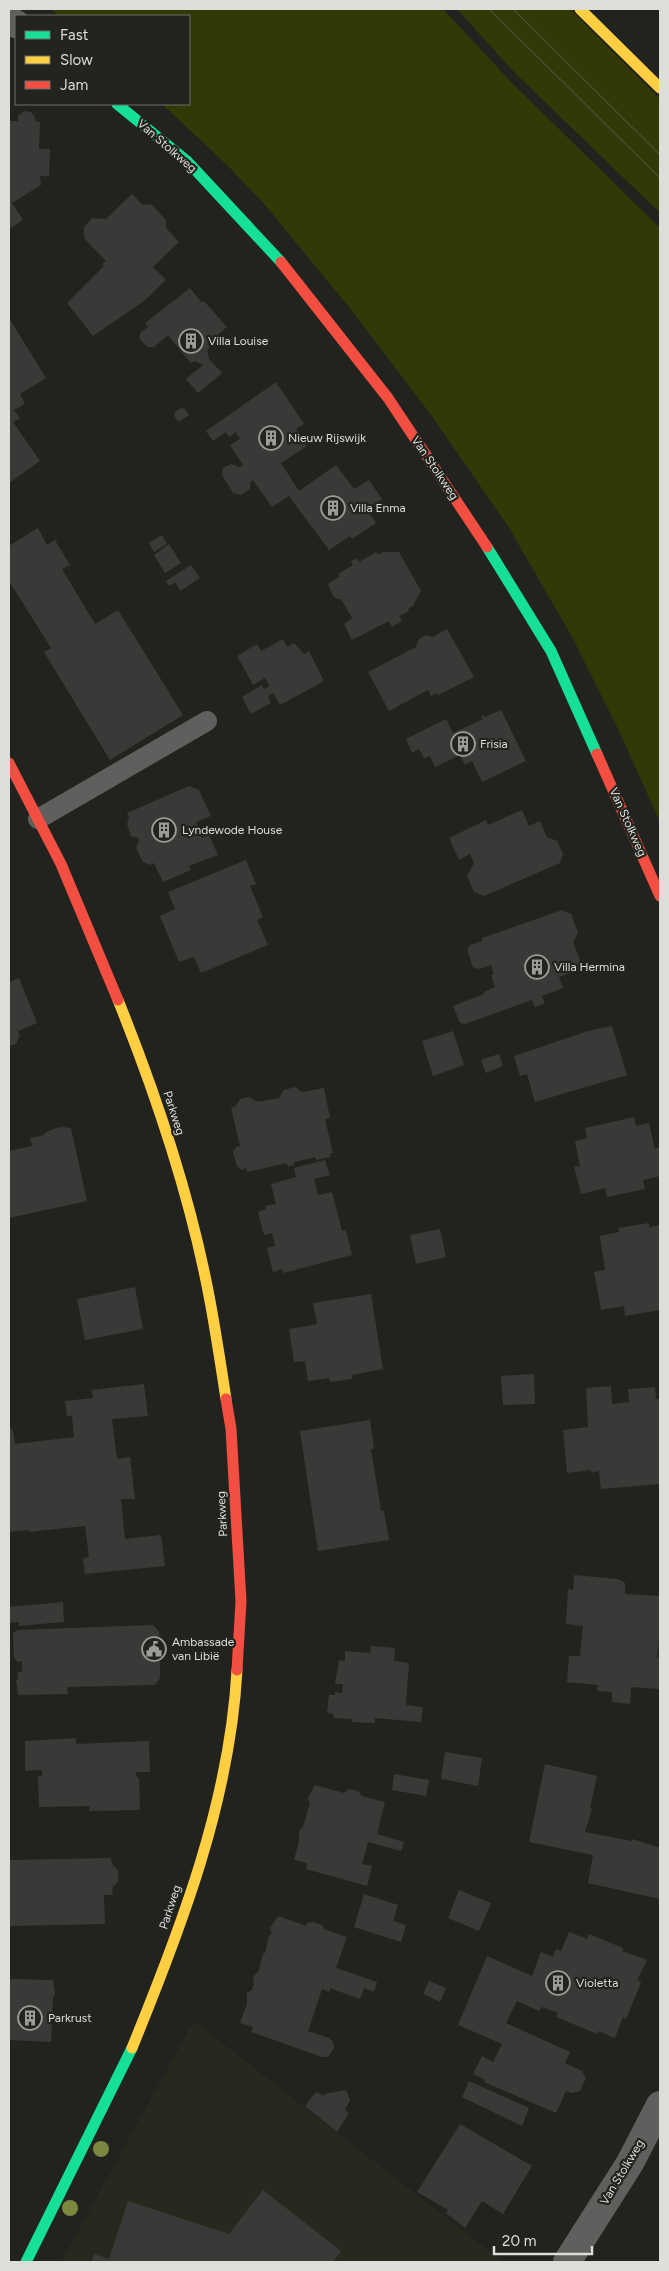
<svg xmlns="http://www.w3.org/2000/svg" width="669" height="2271" viewBox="0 0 669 2271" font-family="Figtree,sans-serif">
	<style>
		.built { fill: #27291e }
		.green { fill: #333906 }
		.building { fill: #393a37 }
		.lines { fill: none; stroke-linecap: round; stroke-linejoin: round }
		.lane { stroke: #5f5f5e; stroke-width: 20 }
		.street { stroke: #5f5f5e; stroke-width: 28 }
		.fast { stroke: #16e098; stroke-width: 11 }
		.slow { stroke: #ffcf43; stroke-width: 11 }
		.jam { stroke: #f24e42; stroke-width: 11 }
		.tram { stroke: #595a58; stroke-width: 1 }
		.tree { fill: #7c873f }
		.labels { text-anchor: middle; stroke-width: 4.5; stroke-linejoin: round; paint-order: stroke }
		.street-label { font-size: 12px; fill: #dddeda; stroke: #23241e }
		.poi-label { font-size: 12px; fill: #dddeda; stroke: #23241e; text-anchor: start }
	</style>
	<rect width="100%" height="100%" fill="#22231f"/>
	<path class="built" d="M194 2021 503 2262H61Z"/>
	<path class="green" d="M50 9H443L512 83 660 228V822L620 733 572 637 508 526 431 415 353 312 265 205 228 166 162 104H189V16H60Z
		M457 9H570L660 99V213L516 74Z"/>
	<path class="building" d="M24 111 31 112 35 117V121L40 122 39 149H50L49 176H40L41 185 12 203 23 220 9 229V121H18V116Z
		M132 194 143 205 151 204 166 220V228L179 242 153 267 166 280 144 301 93 336 67 303 104 266 102 264 106 261 84 238V227L92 218 106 219Z
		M190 288 202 303 204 301 227 327 207 344 210 347 207 351 209 359 222 373 198 393 186 379 203 365 195 361 191 363 168 335 154 347H147L140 339V333L148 327 145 323Z
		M9 318 46 378 20 394 25 404 14 410 20 418 13 422 40 461 9 483Z
		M276 382 304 424 296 429 307 446 281 463 299 491 336 465 354 489 369 480 382 499 367 510 376 523 352 539 350 536 329 550 289 496 272 507 253 480 250 482V489L241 495 233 493 222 475 223 468 231 464 239 467 243 465 230 445 240 439 236 432 229 437 226 432 213 441 206 431Z
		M181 408 185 409 189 415 179 422 174 416 175 412Z
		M38 528 47 545 55 540 62 552 70 565 62 569 95 624 118 610 183 715 110 760 44 652 51 648 9 581V546Z
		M162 535 167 544 154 552 149 543Z
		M169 544 181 563 165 573 154 555Z
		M376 552 378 555 383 552H399L421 591 413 606 408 609 409 611 399 616 402 621 392 627 389 621 352 640 344 624 352 618 341 599H337L333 596 328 584 340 576 338 574 353 565 351 561 356 558 359 562Z
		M191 565 200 578 180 591 175 582 169 586 166 581Z
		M447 629 474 677 438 695 437 693 431 696 428 690 389 711 368 672 416 647 418 640 426 635 433 637Z
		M283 639 287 647 294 643 304 654 309 651 324 681 280 705 273 693 268 696 271 703 251 714 242 697 262 685 264 689 270 686 265 678 253 685 237 656 257 644 261 651Z
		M501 710 526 761 482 782 472 761 465 765 460 755 435 767 430 756 424 758 419 749 412 753 406 739 446 719 453 733 483 719 481 716 484 715 485 717Z
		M189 786 199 790 211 816 196 822 202 838 209 835 218 855 189 866 191 870 163 882 154 863 150 865 143 862 136 848 139 841 138 838 131 836 127 824 129 818 127 813Z
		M522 810 529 826 540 821 547 837 557 841 563 854 560 863 484 896 474 892 467 876 474 863 470 854 459 860 449 838 486 820 488 825Z
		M246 860 256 884 250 886 263 917 257 920 268 945 201 973 194 957 179 962 160 916 175 909 168 892Z
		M562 910 571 914 578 933 573 942 583 968 559 977 563 988 542 996 545 1003 535 1007 532 1000 465 1024 460 1023 453 1006 484 994V992L495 987 491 975 494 974 491 965 479 969 473 967 467 950 470 945 482 941V938Z
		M19 978 37 1023 18 1031 20 1035 16 1044 9 1046V982Z
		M612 1026 627 1075 535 1102 527 1074 520 1076 514 1056 588 1031Z
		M453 1031 464 1065 433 1076 422 1041Z
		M499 1054 503 1066 486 1073 481 1060Z
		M295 1087 302 1092 324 1088 330 1118 325 1119 333 1153 330 1154V1157L316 1160 315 1157 294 1162V1165L288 1167 287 1163 247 1172 246 1168 242 1170 237 1166 233 1152 236 1147 240 1146 231 1108 235 1107 240 1099 249 1097 258 1102 279 1098 284 1090Z
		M634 1117 636 1126 649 1123 655 1149 660 1147V1176L643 1180 645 1189 607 1197 605 1188 581 1194 574 1167 580 1166 575 1141 587 1138 585 1128Z
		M62 1127 71 1128 87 1201 9 1218V1151L32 1146 30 1138 45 1135 44 1133 56 1128Z
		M325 1160 330 1175 314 1179 318 1195 332 1192 342 1231 346 1230 352 1255 283 1273 282 1269 273 1272 267 1248 275 1246 272 1233 264 1235 258 1212 266 1209 265 1206 276 1204 271 1184 296 1177 294 1168Z
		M649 1223V1227L660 1225V1310L625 1316 624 1306 601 1310 594 1272 605 1270 600 1236 619 1232 618 1228Z
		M440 1229 446 1257 416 1264 410 1235Z
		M135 1287 143 1329 85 1340 77 1299Z
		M371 1294 383 1369 352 1375V1379L330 1382 329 1378 308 1381 305 1361 294 1362 289 1329 317 1324 313 1303Z
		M534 1374 535 1404 503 1405 501 1376Z
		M144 1384 148 1416 112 1419 117 1459 130 1457 135 1499H121L125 1539 161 1535 165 1566 85 1574 83 1558 89 1557 85 1526 29 1532V1530L9 1532V1426L13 1430 15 1444 74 1437 72 1416H67L65 1401 93 1398 92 1390Z
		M611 1386 612 1404 629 1402 628 1389 655 1387 656 1399H660V1484L601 1489 599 1471 591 1473V1470L567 1473 563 1430 588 1427 586 1388Z
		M370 1420 374 1449H371L381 1511H384L389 1540 318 1551 300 1431Z
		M574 1575 618 1579 625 1583V1594L660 1596V1629L657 1657 660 1658V1689L631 1687 630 1704 612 1702V1692L597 1691 598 1685 567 1682 569 1656H580L583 1626 566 1624 568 1589 573 1590Z
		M63 1602 64 1622 19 1626V1622L9 1623V1607Z
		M153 1625 159 1631 160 1647V1678L155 1685 67 1687 68 1694 18 1695 16 1680 18 1679V1672H22V1661L18 1662 14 1658 13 1634 17 1630Z
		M371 1646 395 1648 394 1661 409 1663 406 1705 423 1707 421 1722 375 1718V1723L352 1722V1719L334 1718 333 1714 327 1713 329 1695H335V1692L342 1693 343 1684H335L339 1660 345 1661V1651L370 1653Z
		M76 1738V1744L149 1741 150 1772H136L137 1778H139L140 1810 89 1811 90 1806 39 1807 38 1776H42V1770L25 1771V1741Z
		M445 1752 482 1758 478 1786 441 1779Z
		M545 1764 597 1776 590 1808 592 1809 585 1832 632 1841V1839L660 1848V1899L588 1883 593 1855 529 1842Z
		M394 1774 429 1780 426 1796 392 1790Z
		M315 1785 344 1793 349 1789 358 1791 362 1796 385 1802 377 1834 404 1842 401 1851 368 1842 362 1864 372 1866 367 1886 306 1869 307 1863 294 1860 299 1841V1831L303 1827 310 1803 308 1798Z
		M111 1858 112 1864 118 1870V1882L112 1888 113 1895H104L105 1924 9 1926V1860Z
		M459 1890 491 1903 479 1931 448 1918Z
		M364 1894 398 1905 393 1921 406 1925 401 1942 354 1927Z
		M278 1916 307 1926V1923L313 1922 322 1925 324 1929 347 1937 336 1968 377 1982 374 1992 364 1988 360 1999 330 1988 329 1992 322 1989 308 2031 329 2038 333 2042 334 2048 328 2057H322L251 2032 253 2027 240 2023 247 2004V1993L252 1990 254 1983 253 1977 259 1970 263 1953H265L269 1936 272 1934 270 1928Z
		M569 1932 587 1939 589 1934 623 1948 622 1951 647 1960 637 1980 641 1982 640 1985 626 2019 623 2017 615 2038 598 2031 597 2034 556 2017 558 2013 542 2007 539 2011 517 2001 506 2023 570 2052 565 2063 582 2071 586 2078 580 2091 572 2093 566 2091 556 2113 484 2082 485 2080 473 2074 482 2056 493 2062 502 2044 458 2025 487 1956 532 1976 541 1952 553 1957 556 1949 561 1951Z
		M9 1979 53 1980 55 1995 53 1997 51 2042 9 2040Z
		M429 1981 446 1988 440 2002 423 1994Z
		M469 2081 529 2108 522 2126 462 2097Z
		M346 2090 350 2100 345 2110 349 2113 337 2132 305 2106 316 2092 325 2096 324 2094Z
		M460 2124 532 2166 503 2214 482 2201 465 2228 446 2213 448 2210 417 2192Z
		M263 2190 341 2251 333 2262H91L94 2254 109 2259 128 2201 229 2234Z"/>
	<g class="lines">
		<path class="lane" d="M38 819 207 721"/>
		<path class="street" d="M9 20 16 24
			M567 2262 630 2163 660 2105"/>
		<path class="fast" d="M117 104 187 161 281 262
			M487 547 551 651 597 754
			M26 2262 132 2048"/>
		<path class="slow" d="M580 9 660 88
			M118 1000C157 1097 191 1198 210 1301 216 1333 221 1366 226 1399
			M132 2048C181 1928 230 1801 237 1670"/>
		<path class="jam" d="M281 262 388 398 487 547
			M597 754 660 896
			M9 763 61 864 118 1000
			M226 1399 231 1429 241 1601 237 1670"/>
		<path class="tram" d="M489 9 660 178
			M513 9 660 155"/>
	</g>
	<g class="tree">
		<circle cx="101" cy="2149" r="8"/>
		<circle cx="70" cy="2208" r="8"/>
	</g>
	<defs>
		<g id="building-ring" transform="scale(1.25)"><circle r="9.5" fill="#23241e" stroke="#9c9d99" stroke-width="1.5"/><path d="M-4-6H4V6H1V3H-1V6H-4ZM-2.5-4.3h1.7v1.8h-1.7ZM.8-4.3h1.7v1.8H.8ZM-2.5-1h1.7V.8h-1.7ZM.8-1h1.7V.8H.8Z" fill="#9c9d99"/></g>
		<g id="civic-ring" transform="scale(1.25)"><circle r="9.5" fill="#23241e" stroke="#9c9d99" stroke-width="1.5"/><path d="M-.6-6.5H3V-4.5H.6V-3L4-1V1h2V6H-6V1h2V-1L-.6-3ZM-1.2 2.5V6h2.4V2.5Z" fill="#9c9d99"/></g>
	</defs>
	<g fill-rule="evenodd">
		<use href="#building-ring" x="191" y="341"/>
		<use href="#building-ring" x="271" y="438"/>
		<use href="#building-ring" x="333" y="508"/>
		<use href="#building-ring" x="463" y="744"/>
		<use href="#building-ring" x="164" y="830"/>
		<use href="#building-ring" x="537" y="967"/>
		<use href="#civic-ring" x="154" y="1649"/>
		<use href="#building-ring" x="558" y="1983"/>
		<use href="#building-ring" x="30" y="2018"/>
	</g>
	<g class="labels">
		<g class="street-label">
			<text transform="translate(167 146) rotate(41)" y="4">Van Stolkweg</text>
			<text transform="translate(435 468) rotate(56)" y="4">Van Stolkweg</text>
			<text transform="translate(628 822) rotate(66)" y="4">Van Stolkweg</text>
			<text transform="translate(174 1113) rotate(72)" y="4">Parkweg</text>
			<text transform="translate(222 1514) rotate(-93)" y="4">Parkweg</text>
			<text transform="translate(170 1907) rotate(-72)" y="4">Parkweg</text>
			<text transform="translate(622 2172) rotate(-59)" y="4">Van Stolkweg</text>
		</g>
		<g class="poi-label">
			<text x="208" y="345">Villa Louise</text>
			<text x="288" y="442">Nieuw Rijswijk</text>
			<text x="350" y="512">Villa Enma</text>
			<text x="480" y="748">Frisia</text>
			<text x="182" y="834">Lyndewode House</text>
			<text x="554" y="971">Villa Hermina</text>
			<text x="172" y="1646">Ambassade<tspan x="172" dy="14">van Libië</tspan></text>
			<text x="576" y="1987">Violetta</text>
			<text x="48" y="2022">Parkrust</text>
		</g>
	</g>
	<rect width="669" height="2271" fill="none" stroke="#dddeda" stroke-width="20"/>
	<rect x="15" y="15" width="175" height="90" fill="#23241e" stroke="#6d6e69"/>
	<rect x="25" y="31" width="25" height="8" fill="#16e098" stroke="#6d6e69"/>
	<text x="60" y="40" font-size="15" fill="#dddeda">Fast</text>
	<rect x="25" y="56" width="25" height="8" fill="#ffcf43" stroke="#6d6e69"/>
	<text x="60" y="65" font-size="15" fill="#dddeda">Slow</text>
	<rect x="25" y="81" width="25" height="8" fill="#f24e42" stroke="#6d6e69"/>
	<text x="60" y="90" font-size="15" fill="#dddeda">Jam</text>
	<path d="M494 2246v8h98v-8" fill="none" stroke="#dddeda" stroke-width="2.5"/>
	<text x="502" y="2246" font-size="15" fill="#dddeda" stroke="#23241e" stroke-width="4" paint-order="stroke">20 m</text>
</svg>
